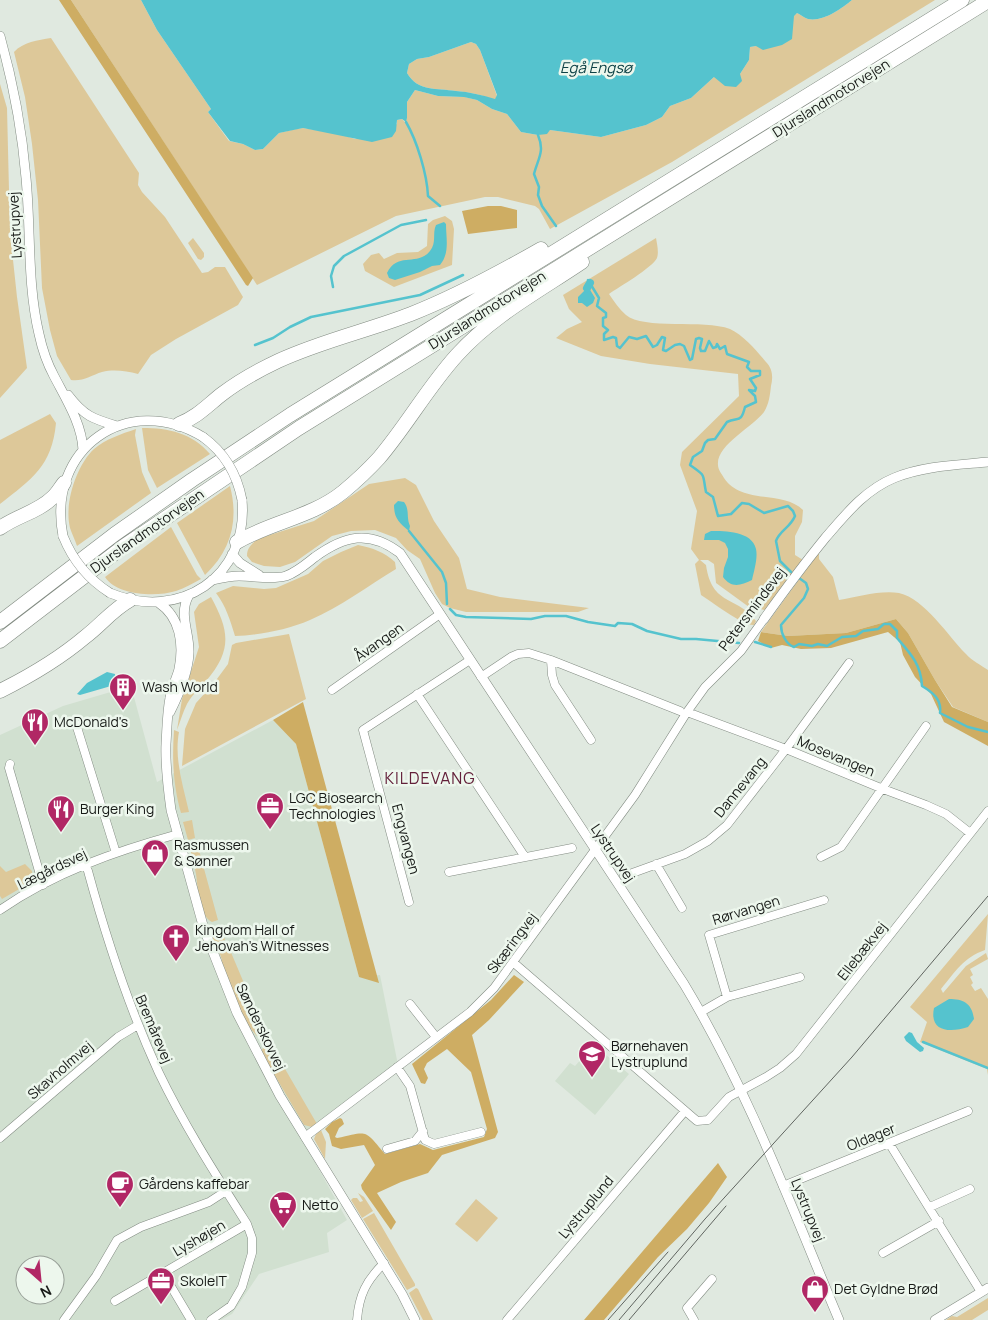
<svg xmlns="http://www.w3.org/2000/svg" width="988" height="1320" viewBox="0 0 988 1320" font-family="Manrope,sans-serif">
	<style>
		.built { fill: #d1e0d0; fill-rule: evenodd }
		.green { fill: #ddc899 }
		.forest { fill: #cead63 }
		.water { fill: #55c3ce; fill-rule: evenodd }
		.lines { fill: none; stroke-linecap: round; stroke-linejoin: round }
		.stream { stroke: #55c3ce; stroke-width: 2.5 }
		.canal { stroke: #55c3ce; stroke-width: 8 }
		.minor-casing { stroke: #838c83; stroke-width: 9 }
		.tertiary-casing { stroke: #838c83; stroke-width: 10 }
		.motorway-casing { stroke: #838c83; stroke-width: 15 }
		.minor { stroke: #fff; stroke-width: 8 }
		.tertiary { stroke: #fff; stroke-width: 9 }
		.motorway { stroke: #fff; stroke-width: 14 }
		.tram { stroke: #606560; stroke-width: 1 }
		.tertiary-bridge-casing { stroke: #838c83; stroke-width: 10; stroke-linecap: butt }
		.tertiary-bridge { stroke: #fff; stroke-width: 9 }
		.labels { text-anchor: middle; stroke-width: 5; stroke-linejoin: round; paint-order: stroke }
		.street-label { font-size: 14px; fill: #171a17; stroke: #edf7ed }
		.poi-label { font-size: 14px; fill: #171a17; stroke: #edf7ed; text-anchor: start }
		.water-label { font-size: 15px; font-style: italic; fill: #0e4246; stroke: #edf7ed }
		.quarter-label { font-size: 16px; letter-spacing: 1px; fill: #63203a; stroke: #edf7ed }
	</style>
	<rect width="100%" height="100%" fill="#e0e9e0"/>
	<path class="built" d="M131 686 157 782 273 720 296 744 359 977 380 975 398 1065 301 1137 347 1220 327 1233 329 1252 259 1274 232 1314 221 1320H0V735L63 706ZM25 1265H55V1295H25Z
		M594 1045 629 1074 595 1115 555 1081 570 1063 575 1066Z"/>
	<path class="green" d="M71 0H141L157 30 211 109 208 112 229 141 243 144 255 150 263 149 279 133 296 129 303 128 340 134 355 139 397 124V120L402 119 405 122 407 118V102L415 90 438 96 465 97 477 100 492 109 507 114 521 132 538 135 550 130 601 137 646 125 662 117 670 106 691 98 714 77 740 74 749 60 750 47 756 46 797 13C800 14 804 18 808 19 823 22 841 9 852 0H935L672 162 550 229 539 209 535 206 498 197H485L396 216 257 285Z
		M51 38 139 173 138 185 142 192 165 217 202 273 208 272 215 267H225L243 297 238 305 176 339 151 355 138 374C126 371 114 369 102 372 92 375 82 382 71 380L57 356 50 330 42 288 38 200 32 144 25 97 14 52C23 42 38 40 51 38Z
		M471 42 476 44 480 50 497 96 495 100C483 95 469 92 456 91 437 88 418 92 407 73L409 64 417 59 429 57Z
		M0 84 7 108 10 232 17 297 27 368 0 398Z
		M445 216 452 221 454 229 452 265 394 287 365 271 363 264 371 255 379 253 384 259 397 253 418 252 427 246 428 224 433 220Z
		M193 238 204 253V257L201 260 198 259 188 243Z
		M656 238C657 244 659 252 657 258 652 268 619 287 609 294 614 301 619 309 626 315 643 330 704 319 730 329 743 335 757 351 766 362 773 369 773 378 771 386 770 395 769 404 764 412 753 427 716 445 718 465 718 470 722 474 724 478 742 505 783 490 803 510L802 522 795 536V555L803 560 765 610 749 607 716 583 714 564 708 560H700L706 565C712 607 737 595 756 621L754 625C743 626 712 602 701 595L695 564 699 560 691 549 697 511 680 465 682 452 739 396 738 374 650 364 601 356 556 338 567 329 582 322 569 309 563 295Z
		M50 414 56 423C52 466 32 479 0 504V440Z
		M142 428C169 428 192 433 210 454L157 488 148 470Z
		M136 429 135 435 142 472 151 493 77 546C75 540 72 534 70 528 64 504 76 466 94 449 106 439 121 434 136 429Z
		M405 478 416 485 434 521 459 558 467 589 500 597 589 608 578 612H466L450 608 442 604 435 593 420 559 407 550 396 538 375 530 351 531 332 536 295 562 280 567 264 566 252 562 247 556C247 548 251 545 257 539L314 521 369 484Z
		M230 486C239 521 231 550 205 575L177 523Z
		M171 527 197 575 201 579C193 583 185 588 176 591 157 597 117 596 105 577Z
		M358 545C373 548 384 552 395 562L396 569C368 586 340 607 310 620 287 630 259 635 235 636 230 620 226 606 216 593L233 586 264 589 276 588 308 574 323 561 341 552Z
		M819 552V559L833 577 839 600C857 597 880 590 899 593 925 599 948 636 966 654 972 661 981 665 988 670V722L953 707 935 680 908 633 896 619 846 633 788 636 761 632Z
		M211 597C229 630 233 650 206 681 200 688 192 695 187 704 183 712 180 722 177 730L182 699 199 647 194 612 199 604Z
		M289 634 306 699 182 766 185 729 196 703 214 683 228 664 232 645 236 643Z
		M174 730 179 732C174 759 183 785 189 812L181 813C173 785 172 759 174 730Z
		M192 820 195 838 188 840 183 822Z
		M197 843 218 920 212 922C198 915 198 887 196 874 194 864 192 855 189 846Z
		M25 864 32 871 33 881 2 899 0 896V866L6 872Z
		M988 914 985 950C964 957 955 972 941 989L943 993 966 966 986 953 988 959 970 969 973 975 970 977 973 983 971 985 975 991 981 988 988 999V1075L987 1069 920 1042 927 1022 910 1007Z
		M221 928 225 940 214 944 212 934 215 929Z
		M225 942 227 943 266 1035 260 1038C243 1027 228 981 220 961L222 960 217 945Z
		M270 1043 317 1124 312 1127 304 1125 261 1052 264 1046Z
		M321 1130 326 1142 325 1159 314 1139 316 1134Z
		M358 1193 364 1197 373 1211 362 1218 351 1200 353 1198H357L360 1202 363 1201Z
		M476 1199 498 1218 477 1242 455 1224Z
		M374 1213 415 1284V1286L407 1290 363 1219Z
		M416 1288 418 1289 433 1320H423L409 1293Z
		M988 1298V1310L972 1320H946L952 1316 957 1317Z"/>
	<path class="forest" d="M59 0H71L253 278 248 286 246 285Z
		M488 206H501L517 210V228L468 234 462 211Z
		M896 619 908 633 935 680 952 707 988 722V746L944 722 931 694 915 677 903 655 900 642 888 632 831 648 801 649 782 645 771 648 758 641 761 632 788 636 846 633Z
		M303 702 379 983 359 977 296 744 273 720Z
		M514 975 524 982 489 1020 472 1035 498 1132 495 1138 442 1155 428 1173 401 1182 377 1193 396 1222 391 1230 362 1189 361 1185 375 1165 364 1145 341 1149 332 1146 329 1134 325 1129 332 1122 340 1118 342 1119 344 1124 339 1128 335 1137 337 1138C369 1131 364 1129 385 1154L420 1144 433 1150 484 1137 487 1129 471 1072 447 1049 427 1063 424 1069 428 1078 425 1084 421 1083 412 1064 491 1000Z
		M718 1163 727 1177 709 1203 687 1229 658 1257 604 1320H584Z"/>
	<path class="water" d="M141 0H852C841 9 823 22 808 19 804 18 800 14 797 13L794 16 792 39 782 45 763 50 756 46 750 47 749 60 740 74 742 81 736 87 725 86 714 77 691 98 670 106 662 117 646 125 601 137 550 130 547 134 538 135 521 132 507 114 492 109 477 100 464 97 438 96 415 90 407 102V118L406 122 402 119 397 120 396 131 392 137 372 142 303 128 279 133 263 149 255 150 243 144 230 141 208 112 211 109 157 30ZM471 42 476 44 480 50 497 95 495 99C483 95 469 92 456 91 437 88 418 92 407 73L409 64 417 59 429 57Z
		M444 222 446 224C446 238 450 253 440 265L432 266 420 272 395 280 389 278 387 273C398 251 417 267 430 251 437 242 432 234 436 225Z
		M587 288H589L595 298 593 303 587 307 582 303H578V297Z
		M398 501 404 502C410 510 406 517 410 526L409 531C399 523 394 518 394 505Z
		M711 531C725 531 752 531 756 549 758 558 754 571 752 580 740 586 731 588 723 577L724 568 728 557V549L725 543 719 540H704L705 534Z
		M107 672 115 674V678L111 686 80 695 77 694 87 683Z
		M949 999C963 999 972 1003 974 1019L968 1027C950 1033 929 1032 934 1008Z
		M909 1032 912 1033 917 1042 924 1048 923 1051 920 1052 906 1041 904 1037Z"/>
	<g class="lines">
		<path class="stream" d="M406 122C417 141 427 174 428 196L440 206
			M538 135C545 152 538 158 534 174L539 187 538 195 542 206 556 226
			M588 280 599 298 597 306 606 313V317L603 318V326L608 330 604 334V340L613 337 616 338 617 346 620 348 629 337 637 339 646 336 653 347 657 345 662 337 665 338 663 350 666 351 675 345 680 344 684 346 690 360 692 359 696 339 699 338 702 339 700 348 701 351H705L709 341 713 348 716 347 717 344 720 349 725 346 727 354 749 362 747 367 751 371H760V375L750 379 756 388 755 391 749 390 755 396 756 402 745 407C741 423 739 417 727 422L715 439 708 440 705 443 702 451 693 457 690 465C707 477 702 473 706 492L713 497 718 516 731 514 742 503 749 504 764 513 788 506 793 511 795 516C790 528 780 530 776 541L780 561 791 572
			M333 287 331 276 334 266 344 256 401 225 426 220
			M255 345 273 338 290 327 311 317 420 295 463 275
			M409 531 442 572 446 583 447 604
			M799 578 806 583 808 589 804 598 781 625C781 634 786 644 794 647L799 644 812 646 818 644 827 646 842 637 856 636 863 631 878 629 884 624H890L897 631V638C910 653 921 664 922 686 932 692 942 699 940 713L968 727 988 732
			M450 609 456 615 466 617 531 619 545 616H566L588 622 615 626 618 623 632 624 647 631 681 639H696L739 643
			M755 642 771 647
			M923 1042 988 1068"/>
		<path class="canal" d="M587 288 590 283"/>
		<g class="minor-casing">
			<path id="minor" d="M551 660 552 675 555 685 591 740
				M481 677 511 657 518 654 529 653 551 660 680 711
				M332 690 440 614
				M417 694 525 857
				M687 712 786 749 883 789 926 805 946 814 970 833
				M76 724 116 853
				M10 764 9 768 43 885
				M821 857 841 847 926 726
				M656 864 682 908
				M85 865 88 871C107 941 129 1008 159 1073 184 1125 216 1175 247 1224L252 1238V1253L242 1287 231 1306 211 1320
				M449 872 572 848
				M624 876 685 854 708 841 727 825 786 749 849 663
				M409 902 363 730 470 660
				M0 910C53 873 116 851 178 834
				M514 963 697 1121 708 1120 729 1097 766 1077 780 1068 796 1054 988 811
				M727 997 709 935 824 900
				M410 1004 436 1037
				M701 1012 727 997 800 977
				M397 1067 410 1086 425 1140 434 1144 481 1132
				M305 1137 470 1012 494 988 635 795 687 712 705 687 741 651 764 619
				M0 1138 118 1037 138 1025
				M889 1143 981 1292
				M387 1149 415 1141 423 1131
				M783 1186 968 1111
				M930 1207 970 1189
				M883 1253 939 1221
				M163 1273 191 1320
				M115 1301 247 1224
				M64 1320 96 1276 117 1240 141 1227 209 1202 226 1191
				M357 1320C359 1295 366 1281 384 1263
				M507 1320 685 1111
				M694 1320 687 1308 712 1279"/>
		</g>
		<g class="tertiary-casing">
			<path id="tertiary" d="M0 36C13 82 22 130 26 178 31 230 27 283 39 334 42 348 47 363 54 376 66 399 82 424 83 450
				M68 395C84 416 93 419 117 426
				M63 536C46 449 127 391 203 437
				M232 554 240 563 259 575
				M212 580C221 578 230 576 239 576 255 576 271 580 286 576 297 572 306 564 315 557 344 536 369 529 400 553L684 984C748 1090 791 1206 839 1320
				M110 593C179 622 249 577 242 500
				M159 603C180 617 184 644 179 669 177 678 171 688 170 698 167 713 167 729 166 744 165 766 168 788 171 810L204 929 237 1013 280 1096 402 1294 415 1320
				M764 619C784 591 804 564 826 537 846 514 865 490 894 478 923 466 957 465 988 462
				M170 712C179 694 188 673 189 653 190 633 178 614 189 595
				M935 1320 988 1288"/>
		</g>
		<g class="motorway-casing">
			<path id="motorway" d="M179 424C196 418 208 405 222 394 239 381 259 370 278 361 321 341 367 331 411 314 457 296 499 273 541 249
				M0 528C16 516 38 512 52 498 57 494 60 488 64 483
				M237 542C271 522 312 517 343 492 355 482 368 470 379 458 407 425 428 387 457 355 492 316 539 291 582 262
				M0 622 115 534 192 480 290 415 962 0
				M0 641 124 546 299 428 988 1
				M0 691C30 676 59 659 85 637 101 625 112 610 130 600"/>
		</g>
		<use href="#minor" class="minor"/>
		<use href="#tertiary" class="tertiary"/>
		<use href="#motorway" class="motorway"/>
		<path class="tram" d="M608 1320 668 1252
			M619 1320 705 1219 852 1057 988 896
			M629 1320 726 1206"/>
		<g class="tertiary-bridge-casing">
			<path id="tertiary-bridge" d="M203 437C225 453 237 474 242 500
				M63 536C73 561 88 579 110 593"/>
		</g>
		<use href="#tertiary-bridge" class="tertiary-bridge"/>
	</g>
	<defs>
		<g id="building-pin" transform="scale(1.4375)"><path d="M0 17L-7.5 6A9.5 9.5 0 1 1 7.5 6Z" fill="#b12765" stroke="#edf7ed"/><path d="M-4-6H4V6H1V3H-1V6H-4ZM-2.5-4.3h1.7v1.8h-1.7ZM.8-4.3h1.7v1.8H.8ZM-2.5-1h1.7V.8h-1.7ZM.8-1h1.7V.8H.8Z" fill="#fff"/></g>
		<g id="restaurant-pin" transform="scale(1.4375)"><path d="M0 17L-7.5 6A9.5 9.5 0 1 1 7.5 6Z" fill="#b12765" stroke="#edf7ed"/><path d="M-5-6h1v4h1v-4h1v4h1v-4h1v5L-1.5 .5V6h-2V.5L-5-1ZM5-6V6H3V1.5H1.5Q1.5-4 5-6Z" fill="#fff"/></g>
		<g id="office-pin" transform="scale(1.4375)"><path d="M0 17L-7.5 6A9.5 9.5 0 1 1 7.5 6Z" fill="#b12765" stroke="#edf7ed"/><path d="M-6-3h4V-5.5h4V-3h4V5H-6ZM-1-4.5V-3h2v-1.5ZM-6 0V1H6V0Z" fill="#fff"/></g>
		<g id="shop-pin" transform="scale(1.4375)"><path d="M0 17L-7.5 6A9.5 9.5 0 1 1 7.5 6Z" fill="#b12765" stroke="#edf7ed"/><path d="M-5-2.5h2.3a2.7 3.5 0 0 1 5.4 0H5L5.5 6h-11ZM-1.5-2.5h3a1.5 2.3 0 0 0-3 0Z" fill="#fff"/></g>
		<g id="church-pin" transform="scale(1.4375)"><path d="M0 17L-7.5 6A9.5 9.5 0 1 1 7.5 6Z" fill="#b12765" stroke="#edf7ed"/><path d="M-1.2-6h2.4v3.5h3.3v2.4h-3.3V6h-2.4V-.1h-3.3v-2.4h3.3Z" fill="#fff"/></g>
		<g id="school-pin" transform="scale(1.4375)"><path d="M0 17L-7.5 6A9.5 9.5 0 1 1 7.5 6Z" fill="#b12765" stroke="#edf7ed"/><path d="M0-5L7-2L0 1L-7-2ZM-4 1L0 2.5L4 1V4Q0 6-4 4Z" fill="#fff"/></g>
		<g id="cafe-pin" transform="scale(1.4375)"><path d="M0 17L-7.5 6A9.5 9.5 0 1 1 7.5 6Z" fill="#b12765" stroke="#edf7ed"/><path d="M-5.5-4.5H6V0H3Q3 3.5 0 3.5H-2.5Q-5.5 3.5-5.5 0ZM3-3.2v2h1.7v-2ZM-6 4.5H4V6H-6Z" fill="#fff"/></g>
		<g id="supermarket-pin" transform="scale(1.4375)"><path d="M0 17L-7.5 6A9.5 9.5 0 1 1 7.5 6Z" fill="#b12765" stroke="#edf7ed"/><path d="M-6-5.5h2.5l.6 2H6L4.5 2H-2.5L-4.4-4H-6ZM-1.5 3.2a1.3 1.3 0 1 0 .1 0ZM3 3.2a1.3 1.3 0 1 0 .1 0Z" fill="#fff"/></g>
	</defs>
	<g fill-rule="evenodd">
		<use href="#building-pin" x="123" y="687"/>
		<use href="#restaurant-pin" x="35" y="722"/>
		<use href="#office-pin" x="270" y="806"/>
		<use href="#restaurant-pin" x="61" y="809"/>
		<use href="#shop-pin" x="155" y="853"/>
		<use href="#church-pin" x="176" y="938"/>
		<use href="#school-pin" x="592" y="1054"/>
		<use href="#cafe-pin" x="120" y="1184"/>
		<use href="#supermarket-pin" x="283" y="1205"/>
		<use href="#office-pin" x="161" y="1281"/>
		<use href="#shop-pin" x="815" y="1289"/>
	</g>
	<g class="labels">
		<g class="street-label">
			<text transform="translate(831 98) rotate(-32)" y="5">Djurslandmotorvejen</text>
			<text transform="translate(15 225) rotate(-93)" y="5">Lystrupvej</text>
			<text transform="translate(487 310) rotate(-32)" y="5">Djurslandmotorvejen</text>
			<text transform="translate(147 531) rotate(-35)" y="5">Djurslandmotorvejen</text>
			<text transform="translate(752 609) rotate(-53)" y="5">Petersmindevej</text>
			<text transform="translate(379 642) rotate(-35)" y="5">Åvangen</text>
			<text transform="translate(836 756) rotate(23)" y="5">Mosevangen</text>
			<text transform="translate(740 787) rotate(-51)" y="5">Dannevang</text>
			<text transform="translate(406 839) rotate(75)" y="5">Engvangen</text>
			<text transform="translate(613 853) rotate(56)" y="5">Lystrupvej</text>
			<text transform="translate(52 869) rotate(-26)" y="5">Lægårdsvej</text>
			<text transform="translate(746 910) rotate(-17)" y="5">Rørvangen</text>
			<text transform="translate(512 943) rotate(-53)" y="5">Skæringvej</text>
			<text transform="translate(862 951) rotate(-52)" y="5">Ellebækvej</text>
			<text transform="translate(261 1027) rotate(64)" y="5">Sønderskovvej</text>
			<text transform="translate(154 1029) rotate(67)" y="5">Bremårevej</text>
			<text transform="translate(60 1070) rotate(-41)" y="5">Skavholmvej</text>
			<text transform="translate(871 1137) rotate(-22)" y="5">Oldager</text>
			<text transform="translate(586 1207) rotate(-50)" y="5">Lystruplund</text>
			<text transform="translate(808 1210) rotate(68)" y="5">Lystrupvej</text>
			<text transform="translate(199 1238) rotate(-30)" y="5">Lyshøjen</text>
		</g>
		<g class="poi-label">
			<text x="142" y="692">Wash World</text>
			<text x="54" y="727">McDonald's</text>
			<text x="289" y="803">LGC Biosearch<tspan x="289" dy="16">Technologies</tspan></text>
			<text x="80" y="814">Burger King</text>
			<text x="174" y="850">Rasmussen<tspan x="174" dy="16">&amp; Sønner</tspan></text>
			<text x="195" y="935">Kingdom Hall of<tspan x="195" dy="16">Jehovah's Witnesses</tspan></text>
			<text x="611" y="1051">Børnehaven<tspan x="611" dy="16">Lystruplund</tspan></text>
			<text x="139" y="1189">Gårdens kaffebar</text>
			<text x="302" y="1210">Netto</text>
			<text x="180" y="1286">SkoleIT</text>
			<text x="834" y="1294">Det Gyldne Brød</text>
		</g>
		<g class="water-label">
			<text x="596" y="73">Egå Engsø</text>
		</g>
		<g class="quarter-label">
			<text x="430" y="784">KILDEVANG</text>
		</g>
	</g>
	<g transform="translate(40 1280) rotate(153)"><circle r="24" fill="#edf7ed" stroke="#979f97"/>
	<path d="M0-4L9 19L0 12L-9 19Z" fill="#b12765"/>
	<text y="-8" font-size="14" font-weight="bold" text-anchor="middle" fill="#171a17">N</text>
	</g>
</svg>
